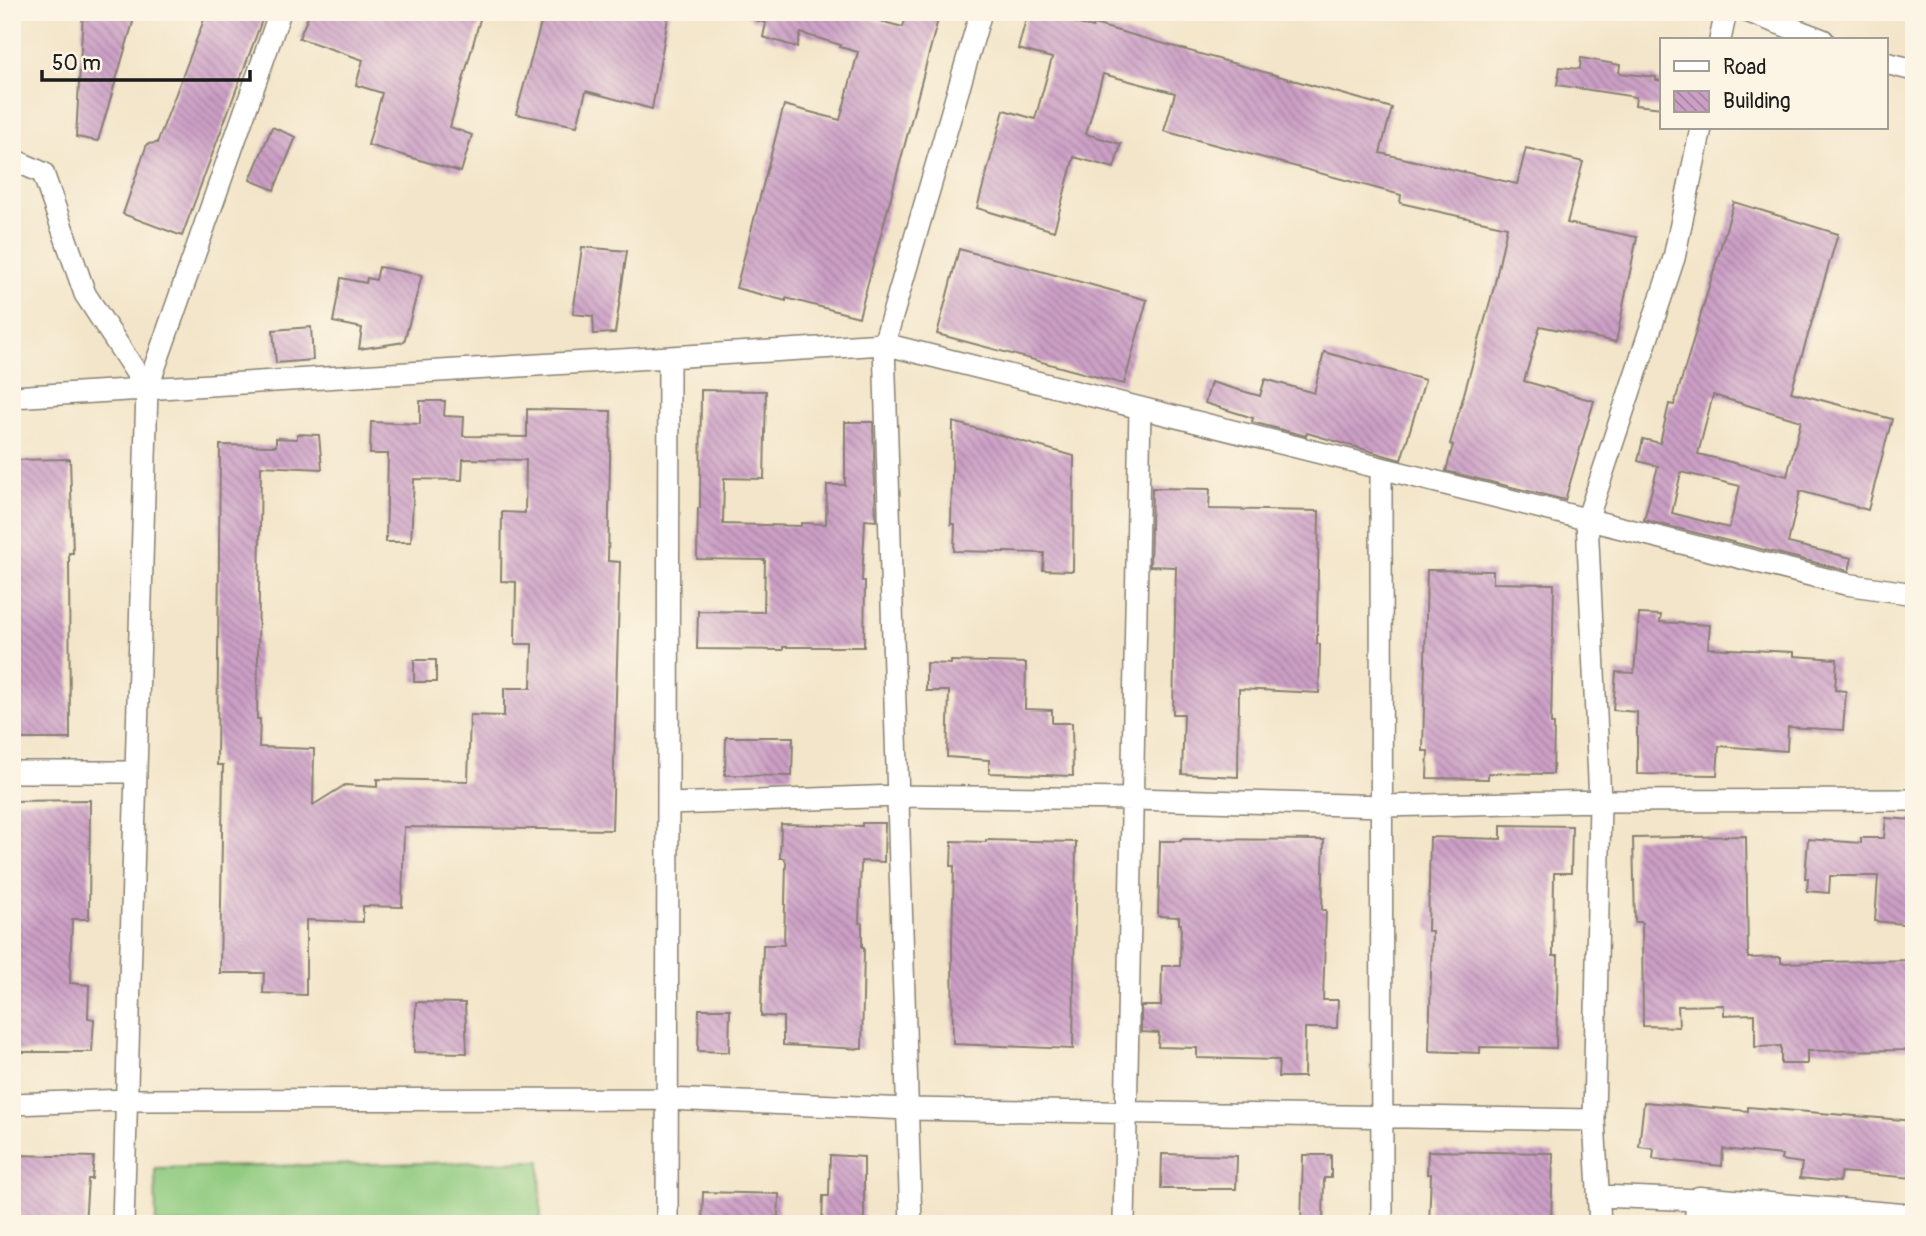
<svg xmlns="http://www.w3.org/2000/svg" width="1926" height="1236" viewBox="0 0 1926 1236" font-family="Pangolin,sans-serif">
	<style>
		.pitch { fill: #90cb80; stroke: #56744e; stroke-width: 2 }
		.building { fill: url(#building-back-hatch); fill-rule: evenodd }
		.lines { fill: none; stroke-linecap: round; stroke-linejoin: round }
		.minor-casing { stroke: #888072; stroke-width: 24 }
		.tertiary-casing { stroke: #888072; stroke-width: 29 }
		.minor { stroke: #fff; stroke-width: 21 }
		.tertiary { stroke: #fff; stroke-width: 26 }
	</style>
	<defs>
		<pattern id="building-back-hatch" width="6" height="6" patternUnits="userSpaceOnUse" patternTransform="scale(1.75)"><rect width="6" height="6" fill="#cc9fc6"/><path d="M-1 5l2 2M0 0l6 6M5-1l2 2" fill="none" stroke="#a581a0"/></pattern>
	</defs>
	<rect width="100%" height="100%" fill="#fcf5e5"/>
	<filter id="ink" filterUnits="userSpaceOnUse"><feTurbulence type="fractalNoise" baseFrequency=".0143" numOctaves="2"/><feDisplacementMap in="SourceGraphic" scale="14" xChannelSelector="R" yChannelSelector="G"/><feConvolveMatrix kernelMatrix="1 2 1 2 8 2 1 2 1" color-interpolation-filters="sRGB"/></filter>
	<filter id="wash" filterUnits="userSpaceOnUse"><feTurbulence type="fractalNoise" baseFrequency=".00686" numOctaves="4" result="noise"/><feDisplacementMap in="SourceGraphic" scale="28" xChannelSelector="R" yChannelSelector="G"/><feGaussianBlur stdDeviation="1.57" result="paint"/><feColorMatrix in="noise" values="0 0 0 0 0 0 0 0 0 0 0 0 0 0 0 0 0 1.4 0 .05"/><feComposite in="paint" operator="in"/></filter>
	<g filter="url(#wash)">
		<rect width="100%" height="100%" fill="#f3e5c9"/>
		<path class="pitch" d="M540 1161 541 1224H156L155 1168Z"/>
		<g id="blocks">
			<path class="building" d="M83 12H136L98 141 76 137Z
				M207 12H265L182 236 123 214 147 144 157 143Z
				M310 12H482L450 127 472 135 461 172 368 145 382 93 356 85 363 60 299 38Z
				M544 12H669L652 109 586 91 577 126 516 114Z
				M751 12H845L903 27 907 12H940L859 317 786 298V301L736 288 784 105 840 120 858 52 840 47 841 45 801 33 797 47 763 37 766 23 750 19Z
				M1028 12H1038L1093 28 1094 24 1392 108 1380 153 1517 184 1526 148 1583 162 1567 223 1637 237 1616 342 1540 326 1524 381 1594 401 1565 500 1446 471 1453 445 1450 444 1494 287 1507 227 1400 203 1401 195 1164 131 1175 93 1103 74 1086 134 1121 144 1114 168 1074 157 1054 231 977 208 1004 110 1035 119 1052 58 1018 49Z
				M1581 58 1620 65 1619 73 1656 77V80L1662 81V108L1635 105 1636 97 1557 85 1560 67 1580 69Z
				M272 127 296 137 274 190 250 180Z
				M1734 202 1838 234 1791 392 1892 419 1868 510 1800 491 1788 543 1852 558 1849 571 1644 520 1658 466 1638 461 1643 439 1660 443 1669 404 1674 405ZM1713 395 1801 421 1787 476 1698 454ZM1681 472 1740 486 1729 528 1672 513Z
				M582 247 627 251 615 333 594 334 593 316 573 314Z
				M959 249 1147 300 1124 384 937 334Z
				M379 267 422 275 404 342 359 349 362 328 333 322 341 278 366 283 367 278 376 280Z
				M311 327 313 360 276 363 273 330Z
				M1324 352 1425 380 1401 460 1307 433 1306 436 1252 422 1253 418 1205 403 1211 382 1260 396 1265 379 1314 393Z
				M701 390 766 391 764 479 724 478 723 524 801 526V523L826 524 827 485H845V422H873L876 521 865 520 862 581H865L864 647H783V650L697 649 698 611 764 612 765 560 697 559 698 508H700Z
				M420 401H445L444 416 464 417 463 436 527 437V409L611 411 608 561 620 562 612 830 404 827 402 907 363 906V922L306 920V995L263 993 264 973H220L223 765H217L220 445 276 446V438L297 439V434L319 435 322 469 261 466 257 719H260L259 747 314 749 313 805 345 785 377 787V779L468 781 470 715 504 716V688H531L532 644H515L516 582 501 581 502 512 525 513 526 460 463 459 462 480 414 479 411 542H386L388 454H370L371 422 420 424Z
				M953 422 1074 456 1073 571 1043 570 1044 553 954 551 955 524H951Z
				M70 459 73 553H69L70 739H12V460Z
				M1152 488 1210 489 1209 509 1319 511 1317 630V644H1320L1319 693 1239 689 1238 777 1182 774 1184 714H1173L1176 567 1150 566Z
				M1427 570 1493 571V583L1554 584 1551 724H1554L1553 774 1488 773V779L1427 778 1428 751H1423Z
				M1639 614 1661 615 1660 622 1710 625 1708 648 1794 652V656L1837 659 1835 690 1846 691 1843 730 1788 727 1787 751 1719 746 1717 775 1637 774V712L1613 710 1616 672 1634 673Z
				M414 660H436V682H414Z
				M951 661 1026 663 1025 709 1052 710V723H1072L1073 776 989 773V760L947 757 949 691H926V663L951 664Z
				M726 737H793L792 776 725 775Z
				M90 800 89 919H72L70 983 89 985 88 1018 94 1019 92 1052H12V801Z
				M1886 818 1914 820 1912 925 1875 921 1878 876H1830L1829 893 1807 891 1808 878H1805L1808 839 1861 843V838H1884Z
				M862 823H885L884 862 861 861 859 923H862V947H864L862 1049 783 1045V1017L761 1016 763 945H784L786 862 784 858H780L781 824 862 826Z
				M1501 825 1572 826 1571 873H1554L1553 956H1558L1556 1048 1480 1047V1053L1429 1051 1432 931H1428L1430 837 1501 839Z
				M1746 836 1748 958 1781 957V963L1914 960V983H1911L1912 1050 1807 1051V1064H1781V1046L1755 1047V1014L1724 1015V1005L1678 1006 1679 1027 1643 1026 1642 922H1635L1633 838Z
				M1181 839 1324 840 1322 910H1326L1323 1000H1338L1337 1028H1305L1304 1077H1278L1279 1060 1197 1058V1048L1158 1047 1159 1033 1141 1032V1006H1161L1162 966H1180L1181 924H1179V917L1158 916 1160 841H1181Z
				M986 840 1076 842 1073 1049 953 1044 952 942 954 866H951L952 841 986 842Z
				M416 1002 465 1003 467 1053 414 1052Z
				M699 1009H730L729 1052 698 1051Z
				M1644 1102 1748 1111V1107L1914 1121V1178L1841 1172 1839 1182 1800 1178 1802 1163 1781 1160 1782 1155 1723 1149 1722 1166 1653 1159 1654 1149 1639 1147Z
				M1428 1151 1553 1153 1551 1224H1429L1431 1174H1427Z
				M1162 1154 1237 1156 1236 1189H1161Z
				M12 1155 94 1157 92 1179H88L85 1224H12Z
				M830 1155 864 1157V1224H822L823 1196H829Z
				M1303 1155H1331V1178H1324L1323 1224H1301Z
				M703 1192 779 1194 778 1224H702Z"/>
		</g>
	</g>
	<g filter="url(#ink)">
		<use href="#blocks" fill-opacity="0" stroke="#888072" stroke-width="2"/>
		<g class="lines">
			<g class="minor-casing">
				<path id="minor" d="M1749 12 1823 40
					M1720 40 1726 12
					M1886 63 1914 70
					M12 159 43 173 85 294 147 389
					M12 397 884 344 1846 584 1914 594
					M1381 468 1382 1224
					M12 772H135
					M669 804 898 796 1134 799 1383 806 1600 801 1914 800
					M12 1104 127 1100 667 1099 908 1109 1594 1120
					M1599 1196 1699 1200
					M123 1224 147 389 280 12
					M667 1224 669 357
					M911 1224 884 344 981 12
					M1124 1224 1140 408
					M1600 1224 1594 1120 1600 801 1587 520 1674 258 1701 128"/>
			</g>
			<g class="tertiary-casing">
				<path id="tertiary" d="M1698 1224 1699 1200 1914 1218"/>
			</g>
			<use href="#minor" class="minor"/>
			<use href="#tertiary" class="tertiary"/>
		</g>
	</g>
	<rect width="1926" height="1236" fill="none" stroke="#fcf5e5" stroke-width="42"/>
	<rect x="1660" y="38" width="228" height="91" fill="#fcf5e5" stroke="#a29e95" stroke-width="2"/>
	<rect x="1674" y="61" width="35" height="10" fill="#ffffff" stroke="#a29e95" stroke-width="2"/>
	<text x="1723" y="74" font-size="21" fill="#1c1c1c">Road</text>
	<rect x="1674" y="91" width="35" height="21" fill="url(#building-back-hatch)" stroke="#a29e95" stroke-width="2"/>
	<text x="1723" y="108" font-size="21" fill="#1c1c1c">Building</text>
	<path d="M42 70v10h208v-10" fill="none" stroke="#1c1c1c" stroke-width="3.5"/>
	<text x="52" y="70" font-size="21" fill="#1c1c1c" stroke="#fcf5e5" stroke-width="5" paint-order="stroke">50 m</text>
</svg>
